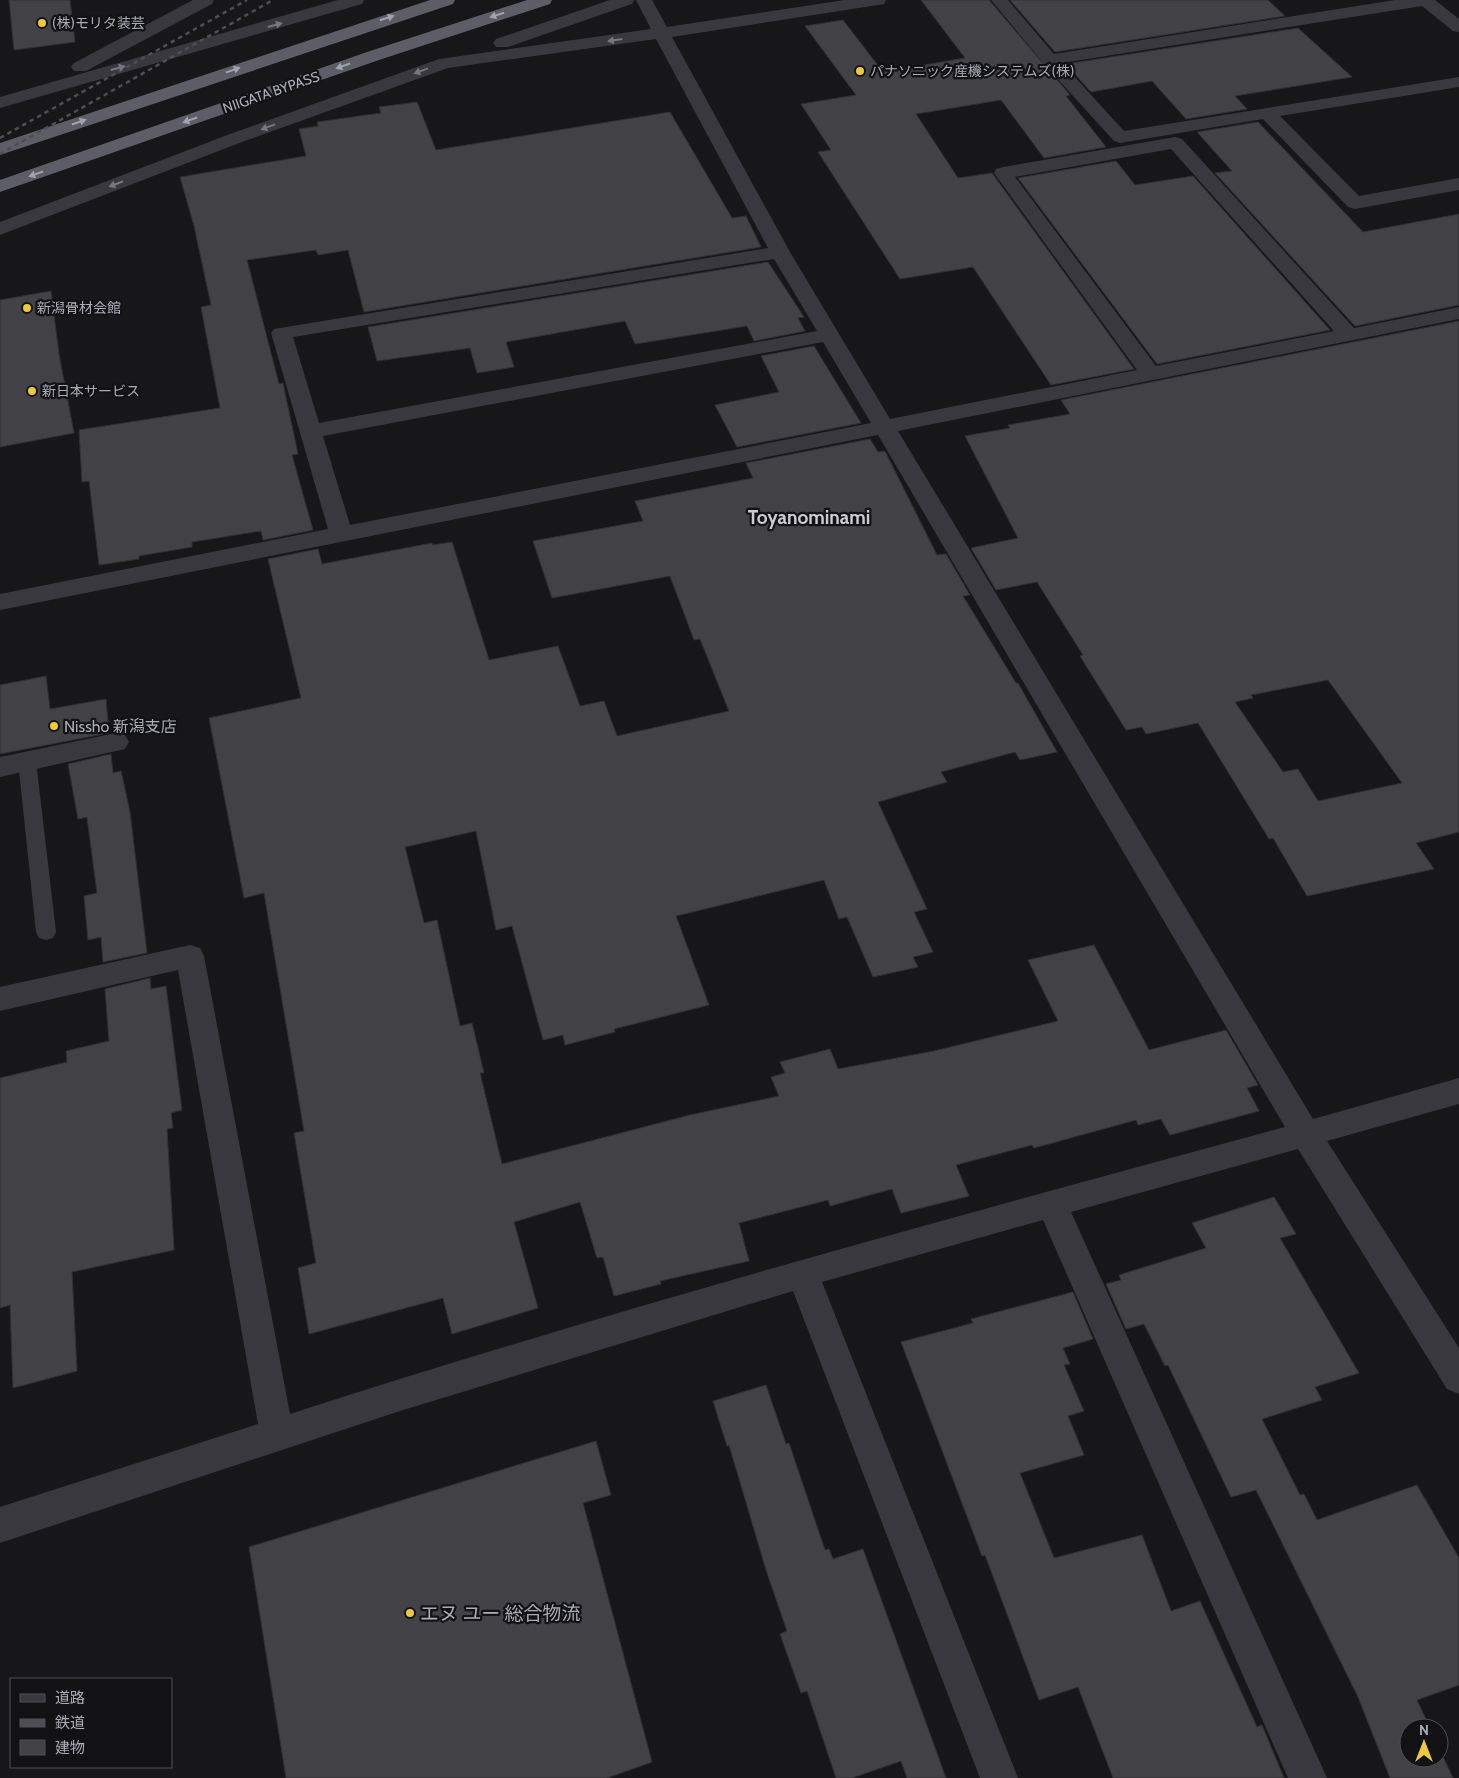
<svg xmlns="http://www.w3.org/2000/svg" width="1459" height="1778" viewBox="0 0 1459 1778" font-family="Cabin,'Noto Sans JP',sans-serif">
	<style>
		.building { fill: #414146; stroke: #313135; fill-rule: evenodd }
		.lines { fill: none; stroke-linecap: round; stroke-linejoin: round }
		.service { fill: #38383e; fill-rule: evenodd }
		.minor { fill: #38383e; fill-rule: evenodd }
		.trunk { fill: #5c5d66; fill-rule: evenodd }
		.rail { stroke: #4d4e55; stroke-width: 2.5; stroke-dasharray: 4.5 4; stroke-linecap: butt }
		.oneway { fill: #a1a4b0 }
		.oneway2 { fill: #767881 }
		.poi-dot { fill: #eeca3a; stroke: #121214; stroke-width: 2 }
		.labels { text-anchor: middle; stroke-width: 4.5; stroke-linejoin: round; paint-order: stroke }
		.far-poi-label { font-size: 14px; fill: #a9acb8; stroke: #121214; text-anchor: start }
		.far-street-label { font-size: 14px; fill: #a9acb8; stroke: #121214 }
		.poi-label { font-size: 16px; fill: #a9acb8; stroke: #121214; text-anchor: start }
		.quarter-label { font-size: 19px; font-weight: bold; fill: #cacbd4; stroke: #121214 }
		.near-poi-label { font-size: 19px; fill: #a9acb8; stroke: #121214; text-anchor: start }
	</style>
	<rect width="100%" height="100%" fill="#171719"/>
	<path class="building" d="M9 0H70L75 42 14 50Z
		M921 0H989L1070 95 1066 96 1106 147 1044 158 1001 100 916 114 958 178 992 173 1134 369 1051 385 973 267 900 279 818 152 831 150 801 104 856 95 805 26 843 20 883 72 965 58Z
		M1010 0H1268L1285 16 1055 52Z
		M1298 28 1352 77 1235 96 1247 109 1186 119 1152 81 1091 92 1066 64Z
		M417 102 436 150 670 112 732 218 746 216 761 247 364 312 348 250 318 255 316 250 247 260 279 384 283 383 298 454 292 455 313 530 263 540 261 531 192 542V547L139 556V559L99 565 89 481 82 482 79 430 220 408 201 307 211 305 194 226 180 177 306 156 299 129 318 126 317 122 381 113 379 107Z
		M1258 122 1363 232 1459 214V305L1355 326 1215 173 1232 171 1197 132Z
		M1116 161 1135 185 1193 176 1330 330 1157 364 1018 178Z
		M768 262 804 317 798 318 805 331 754 341 747 326 635 344 625 321 506 342 514 367 477 373 470 348 377 361 368 327Z
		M51 291 59 354 74 433 0 447V300Z
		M1459 321V832L1416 843 1434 869 1307 896 1273 838 1269 839 1198 723 1146 734 1142 727 1126 730 1080 656 1083 655 1037 582 996 590 971 548 1018 538 965 436 1010 428 1008 425 1070 414 1061 400ZM1328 680 1402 783 1318 801 1298 769 1283 772 1235 702 1253 698 1251 695Z
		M814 346 861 423 737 447 715 405 779 392 761 356Z
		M870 439 878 452 885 451 937 555 946 554 970 595 963 596 1016 683H1018L1057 752 1020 760 1015 752 941 772 947 782 878 802 927 909 914 912 933 952 913 957 918 967 873 977 847 917 839 919 824 880 676 916 709 1005 614 1029 615 1032 565 1045 563 1035 543 1040 512 926 496 930 476 831 405 847 424 923 437 920 460 1026 472 1023 484 1073H480L502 1164 690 1115 779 1096 771 1077 785 1073 780 1062 830 1049 838 1069 934 1051 1058 1021 1028 960 1094 945 1149 1050 1226 1030 1258 1085 1247 1088 1259 1111 1170 1135 1161 1119 1138 1125 1136 1120 1034 1148 1032 1145 956 1165 969 1196 901 1213 892 1189 830 1206 828 1200 739 1223 749 1261 660 1281 661 1284 614 1296 603 1257 597 1258 580 1202 514 1222 538 1308 452 1334 443 1298 309 1334 298 1268 316 1263 294 1133 304 1131 264 893 244 898 209 718 301 698 268 559 318 549 322 564 432 543 433 545 452 542 489 660 558 646 580 706 604 701 617 736 729 711 700 639 694 640 670 576 552 598 533 541 643 521 635 501 753 478 746 463Z
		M46 676 50 709 106 699 109 733 0 754V685Z
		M111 754 113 773 121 771 130 812 147 953 103 962 101 937 88 940 84 896 97 893 87 817 78 819 68 764Z
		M150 978 151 989 166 986 182 1110 171 1113 173 1128 167 1129 174 1250 72 1272 77 1371 13 1388 10 1305 0 1308V1078L67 1062 66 1051 109 1041 105 989Z
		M1274 1197 1296 1234 1280 1238 1359 1373 1315 1387 1322 1400 1262 1419 1300 1495 1304 1494 1317 1520 1417 1485 1459 1558V1685L1417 1700 1430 1728H1409V1758H1439V1748L1453 1778H1390L1358 1697 1256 1490 1231 1497 1168 1365 1165 1366 1144 1324 1126 1329 1106 1284 1121 1280 1119 1275 1206 1248 1192 1223Z
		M1073 1292 1093 1339 1063 1348 1070 1364 1064 1365 1084 1411 1068 1416 1084 1455 1020 1473 1054 1558 1142 1535 1171 1611 1200 1601 1257 1727 1262 1725 1284 1778H1113L1078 1687 1039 1700 985 1555 982 1556 901 1342 973 1323 971 1319Z
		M766 1385 786 1444 789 1443 825 1550 829 1549 833 1559 863 1549 946 1778H907L901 1761 852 1778H836L807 1691 801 1693 780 1634 787 1631 766 1570 729 1445 727 1446 713 1401Z
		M596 1441 611 1495 583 1503 652 1762 607 1778H286L249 1547Z"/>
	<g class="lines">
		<path class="service" d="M27 754 34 756 36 761 56 932 53 938 46 940 39 938 36 932 18 761 20 756Z"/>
		<path class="minor" d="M193 0H214L212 4 86 71H74L71 67 74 63Z
			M338 0H364L362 4 0 108V97Z
			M610 0H634L632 4 508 47H496L493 43 496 39Z
			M636 0H652L667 27 845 0H886L884 4 878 5 672 37 790 252 890 419 1137 370 994 173 996 169 1003 167 1175 137 1182 139 1354 328 1459 307V319L898 431 1313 1119 1459 1078V1104L1327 1141 1459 1348V1394L1447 1389 1298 1149 1071 1212 1327 1778H1288L1043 1220 822 1282 1018 1778H980L793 1291 400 1411 0 1543V1507L258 1424 178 970 0 1011V987L190 945 200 948 204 956 290 1414C619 1308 952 1217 1285 1127L878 435 0 610V594L328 529 271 333 274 329 768 248 656 39 448 68 242 142 0 235V222L230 134 439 59 651 29ZM1171 149 1334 331 1156 366 1015 177ZM774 259 817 331 319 423 293 337ZM823 342 871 423 350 525 323 436Z
			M991 0H1008L1054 54 1395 0H1435L1459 19V32L1453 31 1422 6 1062 63 1124 131 1459 77V87L1280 116 1359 196 1459 178V190L1355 209 1348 207 1263 119 1120 143 1114 141 1044 64Z
			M116 733 125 735 129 742 125 749 0 777V757Z"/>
		<path class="trunk" d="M430 0H455L453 4 0 155V143Z
			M527 0H552L550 4 379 60 0 192V180L367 52Z"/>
		<path class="rail" d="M0 138 247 0
			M0 154 273 0"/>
	</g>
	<defs><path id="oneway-solid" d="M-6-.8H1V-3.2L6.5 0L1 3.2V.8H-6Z" transform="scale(1.25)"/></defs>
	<g class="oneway">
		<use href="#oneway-solid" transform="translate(497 15) rotate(162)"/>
		<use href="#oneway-solid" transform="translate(387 18) rotate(-17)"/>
		<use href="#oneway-solid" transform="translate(343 66) rotate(161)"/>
		<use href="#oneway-solid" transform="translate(233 70) rotate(-19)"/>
		<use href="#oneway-solid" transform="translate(190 120) rotate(161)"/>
		<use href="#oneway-solid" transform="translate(79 122) rotate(-19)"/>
		<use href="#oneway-solid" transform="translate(36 174) rotate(161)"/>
	</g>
	<g class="oneway2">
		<use href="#oneway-solid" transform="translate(275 25) rotate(-15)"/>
		<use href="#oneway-solid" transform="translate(615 40) rotate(172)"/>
		<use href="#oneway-solid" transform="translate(118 68) rotate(-15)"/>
		<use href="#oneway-solid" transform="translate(421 71) rotate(160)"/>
		<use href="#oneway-solid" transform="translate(268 127) rotate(160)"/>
		<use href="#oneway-solid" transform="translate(116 184) rotate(159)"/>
	</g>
	<g class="poi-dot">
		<circle cx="42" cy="23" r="5"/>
		<circle cx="860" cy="71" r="5"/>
		<circle cx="27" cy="308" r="5"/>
		<circle cx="32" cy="391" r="5"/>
		<circle cx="54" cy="726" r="5"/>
		<circle cx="410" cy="1613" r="5"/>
	</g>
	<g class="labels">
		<g class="far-poi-label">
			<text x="52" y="28">(株)モリタ装芸</text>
			<text x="870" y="76">パナソニック産機システムズ(株)</text>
			<text x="37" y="313">新潟骨材会館</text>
			<text x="42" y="396">新日本サービス</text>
		</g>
		<g class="far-street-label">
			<text transform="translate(271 92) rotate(-19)" y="5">NIIGATA BYPASS</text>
		</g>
		<g class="poi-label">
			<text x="64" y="732">Nissho 新潟支店</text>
		</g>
		<g class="quarter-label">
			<text x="809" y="524">Toyanominami</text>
		</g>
		<g class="near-poi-label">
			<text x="420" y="1620">エヌ ユー 総合物流</text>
		</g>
	</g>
	<rect x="10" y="1678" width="162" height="90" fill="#121214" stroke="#4e5056"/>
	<rect x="20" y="1694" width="25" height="8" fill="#38383e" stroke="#4e5056"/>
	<text x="55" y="1703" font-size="15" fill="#a9acb8">道路</text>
	<rect x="20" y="1719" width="25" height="8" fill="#4d4e55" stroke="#4e5056"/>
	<text x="55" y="1728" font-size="15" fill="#a9acb8">鉄道</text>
	<rect x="20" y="1740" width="25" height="15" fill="#414146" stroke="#4e5056"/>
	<text x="55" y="1753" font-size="15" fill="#a9acb8">建物</text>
	<g transform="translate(1424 1743)"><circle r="24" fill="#121214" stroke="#4e5056"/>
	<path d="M0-4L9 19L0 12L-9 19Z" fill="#eeca3a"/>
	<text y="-8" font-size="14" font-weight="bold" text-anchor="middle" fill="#a9acb8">N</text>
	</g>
</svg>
